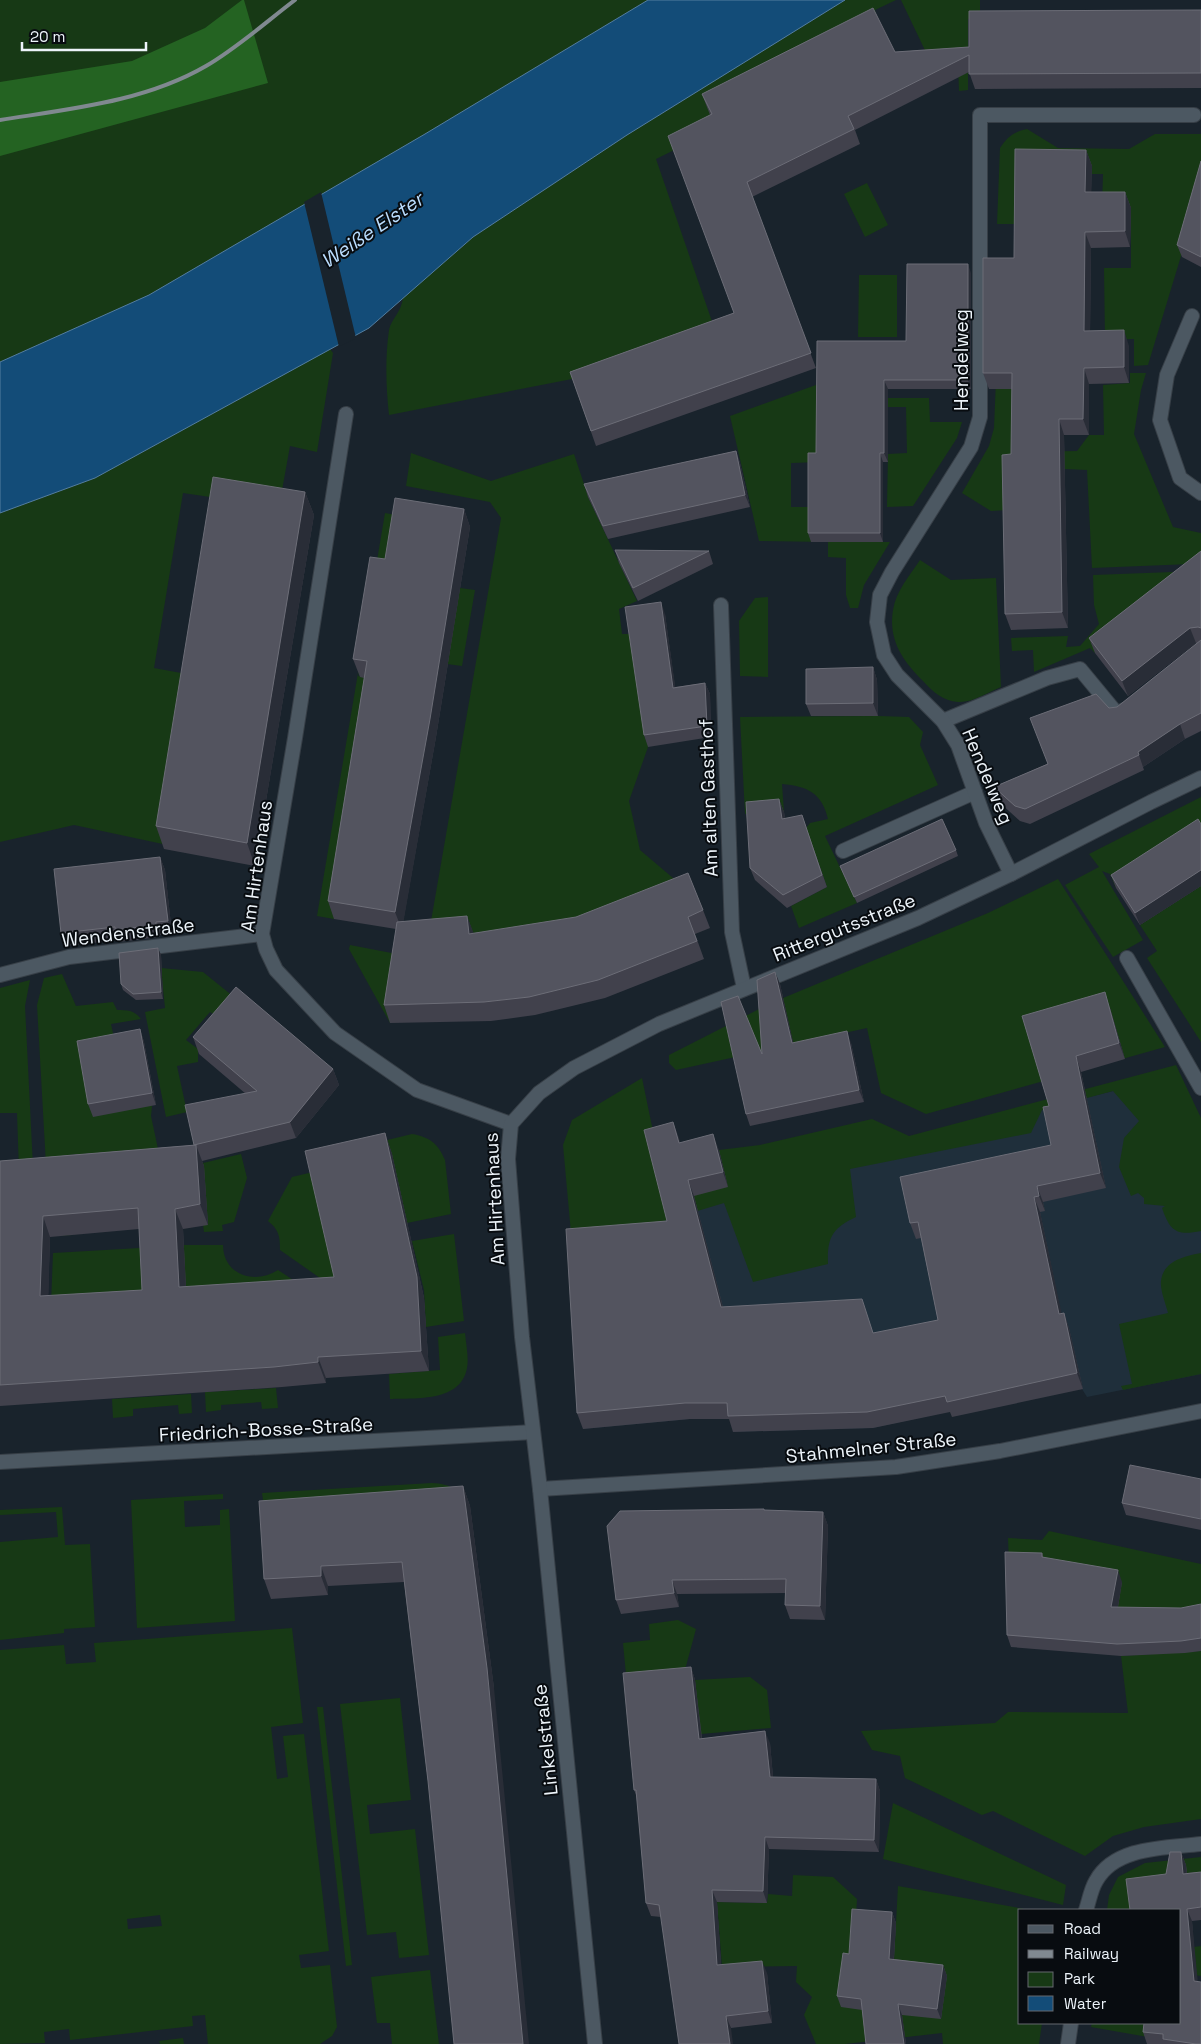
<svg xmlns="http://www.w3.org/2000/svg" width="1201" height="2044" viewBox="0 0 1201 2044" font-family="'Space Grotesk',sans-serif">
	<style>
		.built { fill: #1f2f3b }
		.green { fill: #173915; fill-rule: evenodd }
		.forest { fill: #246322 }
		.water { fill: #134c78; stroke: #547e9f }
		.pier { fill: #19232c }
		.lines { fill: none; stroke-linecap: round; stroke-linejoin: round }
		.service-casing { stroke: #373f47; stroke-width: 16 }
		.minor-casing { stroke: #373f47; stroke-width: 16 }
		.secondary-casing { stroke: #373f47; stroke-width: 16 }
		.service { stroke: #4c5862; stroke-width: 14 }
		.minor { stroke: #4c5862; stroke-width: 14 }
		.secondary { stroke: #4c5862; stroke-width: 14 }
		.rail { stroke: #808990; stroke-width: 4 }
		.wall { fill: #41414c; fill-rule: evenodd }
		.shaded-wall { fill: #292d37 }
		.building { fill: #53545f; stroke: #6c6d77; fill-rule: evenodd }
		.labels { text-anchor: middle; stroke-width: 4; stroke-linejoin: round; paint-order: stroke }
		.street-label { font-size: 19px; fill: #edf4fa; stroke: #080c10 }
		.water-label { font-size: 20px; font-style: italic; fill: #baddfe; stroke: #080c10 }
	</style>
	<rect width="100%" height="100%" fill="#19232c"/>
	<path class="built" d="M1113 1091 1201 1118V1374L1087 1397 1082 1389 951 1411 873 1428 733 1432V1418L690 1419 583 1429 570 1226Z"/>
	<path class="green" d="M0 0H648L425 134 149 295 0 362Z
		M845 0H896L875 10 878 23 717 129 656 159 716 333 572 379 389 415C386 387 385 358 389 330 391 319 401 313 403 298L473 237 627 135Z
		M901 0H980V18L968 19V90L959 91 958 63 932 65Z
		M1027 129 1058 148 1129 149 1155 134H1201V190L1148 365 1134 366V339L1105 340 1104 268H1131V208H1102L1103 174H1091V166L1019 224H997L1000 148C1007 137 1013 132 1027 129Z
		M867 183 888 225 865 237 844 194Z
		M859 275H897V337H858Z
		M330 349 333 353 317 452 290 446 279 507 183 493 154 668 192 675 172 846 74 825 0 842V513L95 478Z
		M849 373 851 386 820 462 791 463V507H811L830 542H890L864 585 858 608H850L846 595V558L828 557V542L759 541 730 416Z
		M1130 373H1146L1141 390 1134 434 1173 527 1201 533V578L1191 564 1092 568 1087 470 1065 469 1008 510 991 511 962 493 989 446 994 428 996 380H1018V452L1077 451 1089 435H1104L1103 385 1130 383Z
		M853 398H929L930 422H962L957 438 913 506 887 507 888 454 907 453 906 407H853Z
		M411 453 491 481 574 454 589 499 637 601 619 609 622 634H631L648 747 629 801 640 850 673 878 695 891 487 950 430 927 501 518 490 502 406 486Z
		M385 513 401 516 362 652 358 676 373 679 334 919 317 916Z
		M920 560 951 580 996 578 1001 687C989 692 972 703 958 702 943 701 933 692 923 681 903 661 888 640 893 610 896 591 910 575 920 560Z
		M1173 572 1176 575 1170 594 1095 653 1090 648 1034 672 1033 650 1012 651 1011 638 1068 636 1066 647 1080 646 1099 624 1094 605 1093 575Z
		M460 588 475 590 462 666 447 664Z
		M768 597V677L740 676 739 621 755 598Z
		M878 716 909 717 923 732 920 745 938 785 825 836 857 903 799 928 791 906 827 887 806 828 810 823 828 819C822 793 807 786 782 784L784 812 745 814 740 717Z
		M1201 797V833L1116 888 1110 874 1102 871 1143 940 1113 957 1065 885 1099 867 1089 854Z
		M1058 879 1165 1047 926 1114 881 1093 867 1028 676 1070 669 1063V1055L771 1003 988 913Z
		M1201 886V1042L1147 958 1157 951 1140 925Z
		M350 945 402 955 390 1023 349 949Z
		M161 968 203 972 234 997 217 1016 210 1012 186 1040 198 1049V1062L177 1066 187 1112 166 1117 145 1012 165 1008Z
		M62 974 76 1006 113 1002 117 1010C128 1010 134 1010 141 1019L111 1024 116 1047 152 1106 151 1116 158 1149 67 1155 73 1235 50 1236 37 1005 44 978Z
		M30 980 25 1006 34 1187 20 1199 17 1113H0V988Z
		M1176 1065 1201 1118V1231C1176 1236 1170 1231 1162 1208L1165 1206 1144 1204V1198L1138 1193 1131 1196 1119 1167 1124 1138 1139 1121 1113 1091 1042 1110 1031 1133 850 1169 856 1217C832 1228 827 1238 828 1264L753 1282 724 1203 634 1230 572 1244 563 1145 572 1120 642 1078 660 1165 719 1150 760 1145 872 1119 909 1136Z
		M412 1134C429 1137 438 1143 445 1160L451 1214 407 1223 375 1143Z
		M241 1154 247 1178 234 1222 222 1225 223 1231 204 1232 203 1225 208 1224 203 1163Z
		M313 1172 337 1279 330 1285 280 1250C280 1236 279 1230 268 1221L292 1177Z
		M454 1234 464 1321 426 1327 424 1290 412 1241Z
		M183 1245H223C223 1275 255 1285 278 1270L322 1299 150 1310Z
		M140 1248 143 1298 51 1304 53 1253Z
		M1201 1253V1374L1123 1390 1121 1386 1132 1384 1119 1324 1168 1313C1166 1304 1160 1291 1161 1281 1163 1261 1185 1256 1201 1253Z
		M465 1333C466 1344 469 1358 467 1368 461 1402 416 1398 390 1399L389 1374 440 1370 438 1337Z
		M276 1388 278 1408 262 1409 261 1402 221 1405V1410L206 1412 205 1392Z
		M191 1394 192 1413 179 1414 178 1405 133 1409V1416L113 1418 112 1399Z
		M432 1483C450 1484 461 1489 470 1506L266 1520 262 1493Z
		M223 1494V1499L184 1501 185 1527 220 1525V1510L229 1509 235 1621 137 1628 131 1500Z
		M62 1507 65 1545 90 1544 95 1627 64 1629V1633L0 1640V1542L58 1537 56 1512 0 1515V1510Z
		M1049 1531 1201 1564V1617L1116 1619 1009 1564 1008 1538 1042 1540Z
		M678 1620 696 1629 682 1681 627 1685 623 1643 650 1640 649 1624Z
		M292 1628 303 1723 271 1727 277 1779 288 1777 283 1736 304 1734 329 1951 299 1955 301 1968 330 1965 337 2027 332 2036 320 2044H208L205 2015 192 2016 193 2026 70 2040 69 2029 44 2032 45 2043 0 2044V1650L64 1645 66 1664 96 1662 94 1643ZM160 1915 162 1926 128 1929 127 1919Z
		M1201 1651V1819L1144 1827 1113 1836 1085 1856 993 1811 982 1815 905 1778 900 1756 872 1750 861 1731 995 1723 1008 1712 1128 1713 1121 1656Z
		M750 1677 767 1690 771 1728 701 1734 695 1680Z
		M400 1698 411 1800 367 1805 370 1834 415 1829 429 1955 399 1958 396 1932 367 1935 340 1704Z
		M317 1707H323L352 1965 346 1966Z
		M893 1803 1066 1885 1063 1905 883 1859Z
		M1201 1857V1883L1133 1910H1107L1109 1895 1118 1877 1145 1863Z
		M793 1875 833 1877 857 1899 853 1965 941 2019 946 1976 894 1961 898 1886 1030 1910H1020V2023H1042L1039 2044H943L942 2033 845 2044H816L804 2015 812 1997 796 1982 797 1966 722 1967 717 1902 767 1903 768 1894 792 1896Z
		M1201 1946V1976L1180 1973V1965L1196 1963 1194 1947Z
		M430 1970 439 2044H392L390 2023H377L371 1977Z
		M1092 2023H1150L1148 2037 1091 2027Z
		M183 2038 184 2044H160L159 2041Z"/>
	<path class="forest" d="M242 0H244L268 83 0 156V82L132 61 205 28Z"/>
	<path class="water" d="M648 0H845L627 135 473 237 369 328 95 478 0 513V362L149 295 425 134Z"/>
	<path class="pier" d="M321 192 356 338 339 347 304 202Z"/>
	<g class="lines">
		<g class="service-casing">
			<path id="service" d="M1192 316 1167 375 1160 420 1180 478 1201 493
				M943 721 1047 678 1080 669 1118 715 1124 710
				M843 851 975 792
				M0 975 69 957 262 934"/>
		</g>
		<g class="minor-casing">
			<path id="minor" d="M346 414 295 738 262 934 266 949 276 970 335 1033 417 1090 511 1124
				M721 605 732 932 744 988
				M1011 874 986 823 958 745 943 721 897 675 884 655 877 622 880 595 892 572 971 447 980 417V115H1194
				M1127 958 1201 1088
				M0 1462 533 1432
				M540 1489 896 1467 1000 1451 1201 1411
				M1086 1910C1089 1901 1091 1889 1096 1881 1115 1846 1167 1848 1201 1844
				M1068 2044 1071 2023"/>
		</g>
		<g class="secondary-casing">
			<path id="secondary" d="M595 2044 540 1489 522 1337 508 1159 511 1124 539 1093 574 1068 659 1024 918 918 1011 874 1151 802 1201 778"/>
		</g>
		<use href="#service" class="service"/>
		<use href="#minor" class="minor"/>
		<use href="#secondary" class="secondary"/>
		<path class="rail" d="M0 120C69 109 144 102 206 66 237 48 266 22 295 0"/>
	</g>
	<path class="wall" d="M1201 10V88L975 89 969 72 855 130 860 144 752 197 816 368 596 446 570 372 734 313 710 115 702 94 895 52 969 47Z
		M1086 150 1092 166 1091 192H1125L1131 208 1130 247 1091 248 1090 331 1129 346V383L1089 384V435H1064L1068 628 1011 630 1005 614 1011 454 1012 389H989L983 373 1014 258Z
		M1201 161V267L1182 257 1177 245Z
		M971 273V389H888V462H883V542H811L808 533 816 453Z
		M736 451 740 463 750 507 608 539 588 497 584 484Z
		M305 492 314 515 255 866 164 849 156 826Z
		M464 509 470 527 436 737 403 922 467 916 473 933 703 910 710 928 695 934 704 959 605 998 535 1015 491 1021 390 1023 384 1005 396 929 334 919 328 901 364 678 360 677 353 659 385 559Z
		M615 550 709 551 713 564 638 601 619 563Z
		M1201 551V731L1185 739 1143 767 1144 770 1030 824 1020 821 999 802 994 787 1047 764 1109 708 1117 707 1198 643H1196L1128 696 1095 653 1089 638Z
		M665 614 675 687 705 683 710 694 711 737 648 747 644 735Z
		M873 667 877 680 878 716H811L806 704Z
		M779 799 784 812 785 819 802 815 827 887 787 908 755 880 750 868Z
		M1201 824V886L1140 925 1116 888 1111 875Z
		M956 850 958 856 857 903 840 866Z
		M160 857 165 870 172 934 160 935V937L119 942V940L66 946 61 933Z
		M158 948 161 955 163 999 136 1000 123 990 121 984Z
		M775 972 780 984 793 1043H851L864 1102 750 1126 746 1114 762 1054Z
		M1110 1008 1125 1059 1081 1072 1106 1188 1043 1202 1045 1211 1040 1212 1061 1313H1064L1069 1328 1083 1389 952 1417 950 1412 873 1428 733 1432 729 1419H690L583 1429 577 1413 667 1221 673 1122 680 1143 719 1150 728 1187 694 1196 723 1307 874 1333 938 1320 921 1238 916 1239 910 1223 1051 1145 1049 1106 1022 1016Z
		M140 1029 144 1042 156 1105 93 1117 88 1104Z
		M193 1037 333 1069 339 1085 296 1138 202 1161 204 1166 208 1225 183 1229 186 1287 334 1277 385 1133 392 1154 424 1298 429 1371 326 1378V1383L282 1387 0 1406V1161L194 1145 246 1094 199 1054ZM139 1229 142 1290 48 1296 50 1237Z
		M1201 1479V1530L1126 1515 1122 1503Z
		M463 1486 470 1506 494 1688 428 1781 404 1582 328 1586V1595L271 1599 264 1579Z
		M765 1510 823 1512 828 1526 825 1620 790 1619 785 1605 786 1593 677 1594 679 1607 621 1614 616 1600Z
		M1042 1553 1043 1557 1122 1582 1118 1607 1181 1608 1201 1604V1651L1185 1653 1121 1656 1011 1647 1007 1635Z
		M691 1667 695 1680 702 1738 770 1743 773 1777 876 1779 880 1791 879 1852 769 1849 767 1903 717 1902 721 1965 767 1973 772 2023 731 2028 661 1917 651 1916 646 1903 637 1797 634 1790Z
		M1181 1852 1186 1865 1187 1873 1201 1872V1920L1192 1921 1201 2044H1147L1143 2032 1166 1874Z
		M892 1912 896 1923 894 1959 943 1965 947 1976 941 2019 902 2015 906 2044H866L862 2010 841 2007 837 1996 849 1954Z"/>
	<path class="shaded-wall" d="M1086 150 1092 166 1091 208 1085 192Z
		M1125 192 1131 208 1130 247 1125 231Z
		M1085 232 1091 248 1090 347 1084 331Z
		M968 264 971 273V389L968 380Z
		M1124 330 1129 346V383L1124 367Z
		M1084 368 1089 384V435L1083 419Z
		M884 380 888 389V462L884 453Z
		M1059 419 1064 435 1068 628 1062 612Z
		M736 451 740 463 750 507 745 495Z
		M880 453 883 462V542L880 533Z
		M305 492 314 515 255 866 247 843Z
		M464 509 470 527 436 737 402 930 395 912Z
		M661 602 665 614 677 699 673 688Z
		M1190 628 1196 643 1128 696 1122 681Z
		M873 667 877 680 878 716 873 703Z
		M705 683 710 694 711 737 707 726Z
		M1180 724 1185 739 1143 767 1138 752Z
		M779 799 784 812 787 832 782 819Z
		M160 857 165 870 172 934 168 921Z
		M1201 870V886L1140 925 1135 913Z
		M467 916 474 934H469Z
		M156 922 160 935V937L156 925Z
		M158 948 161 955 163 999 161 992Z
		M775 972 780 984 796 1055 792 1043Z
		M1105 992 1110 1008 1125 1059 1119 1043Z
		M140 1029 144 1042 156 1105 152 1093Z
		M847 1031 851 1043 864 1102 859 1090Z
		M1076 1056 1081 1072 1106 1188 1100 1173Z
		M333 1069 339 1085 296 1138 290 1122Z
		M673 1122 679 1138 684 1159 679 1143Z
		M385 1133 392 1154 424 1298 429 1371 421 1351Z
		M713 1134 719 1150 728 1187 723 1172Z
		M196 1145 204 1166 208 1225 200 1204Z
		M688 1180 694 1196 727 1323 721 1307Z
		M1037 1186 1043 1202 1045 1211 1039 1196Z
		M1034 1197 1040 1212 1065 1329 1059 1314Z
		M175 1209 183 1229 187 1308 179 1287Z
		M43 1216 50 1237 48 1317 40 1296Z
		M1064 1313 1069 1328 1083 1389 1077 1373Z
		M318 1357 326 1378V1383L318 1362Z
		M463 1486 470 1506 494 1688 529 2044H523Z
		M823 1512 828 1526 825 1620 820 1606Z
		M321 1566 328 1586V1595L321 1576Z
		M1118 1570 1122 1582 1116 1619 1111 1607Z
		M672 1580 677 1594 679 1607 674 1593Z
		M691 1667 695 1680 703 1751 699 1739Z
		M765 1731 770 1743 774 1789 770 1777Z
		M876 1779 880 1791 879 1852 874 1840Z
		M765 1837 769 1849 767 1903 763 1891Z
		M1181 1852 1186 1865 1188 1886 1183 1874Z
		M712 1890 717 1902 722 1978 717 1965Z
		M1187 1909 1192 1921 1199 1994 1194 1981Z
		M892 1912 896 1923 893 1970 889 1959Z
		M762 1961 767 1973 772 2023 768 2011Z
		M943 1965 947 1976 941 2019 937 2009Z
		M898 2004 902 2015 906 2044H904Z
		M726 2016 731 2028 733 2044H730Z"/>
	<path class="building" d="M873 8 895 52 969 47V11L1201 10V73L969 74V55L848 116 854 129 747 182 811 353 591 431 570 372 734 313 668 136 712 114 702 94Z
		M1015 149 1086 150 1085 192H1125V231L1085 232 1084 331 1124 330V367L1084 368 1083 419H1059L1062 612 1005 614 1002 455 1011 454 1012 373H983V258H1014Z
		M1201 161V257L1177 245Z
		M907 264H968V380H884V453H880V533H808V453H816L817 341H906Z
		M736 451 745 495 603 526 584 484Z
		M213 477 305 492 247 843 156 826Z
		M395 498 464 509 430 719 395 912 328 901 367 661 353 659 370 557 385 559Z
		M615 550 709 551 633 588Z
		M1201 551V628L1198 627 1190 628 1122 681 1089 638Z
		M661 602 673 688 705 683 707 726 644 735 625 607Z
		M1201 640V713L1180 724 1138 752 1139 755 1025 809 1015 806 994 787 1048 764 1030 718 1096 694 1109 708 1117 707Z
		M873 667V703L806 704V669Z
		M779 799 782 819 802 815 822 875 783 895 750 868 746 802Z
		M942 819 956 850 854 897 840 866Z
		M1198 819 1201 824V870L1135 913 1111 875Z
		M160 857 168 921 156 922V925L115 930V927L61 933 54 869Z
		M688 873 703 910 688 917 697 941 598 980 529 997 484 1002 384 1005 397 922 467 916 469 934 576 917Z
		M158 948 161 992 133 994 121 984 119 953Z
		M775 972 792 1043 847 1031 859 1090 746 1114 721 1002 738 996 762 1054 757 980Z
		M236 987 333 1069 290 1122 194 1145 185 1105 257 1091 193 1037Z
		M1105 992 1119 1043 1076 1056 1100 1173 1037 1186 1039 1196 1034 1197 1059 1314 1064 1313 1077 1373 947 1402 945 1396 867 1412 728 1416 727 1403H685L577 1413 566 1229 667 1221 644 1130 673 1122 679 1143 713 1134 723 1172 688 1180 721 1307 862 1299 873 1333 938 1320 918 1222 910 1223 900 1177 1051 1145 1043 1107 1049 1106 1022 1016Z
		M140 1029 152 1093 88 1104 77 1041Z
		M385 1133 417 1277 421 1351 318 1357V1362L274 1367 0 1385V1161L196 1145 200 1204 175 1209 179 1287 334 1277 305 1151ZM138 1208 142 1290 40 1296 43 1216Z
		M1130 1465 1201 1479V1519L1122 1503Z
		M463 1486 487 1668 523 2044H454L428 1781 402 1562 321 1566V1576L264 1579 259 1501Z
		M764 1509V1510L823 1512 820 1606 785 1605 786 1579 672 1580 674 1593 616 1600 607 1526 620 1511Z
		M1005 1552 1042 1553V1557L1118 1570 1111 1607 1181 1608 1201 1604V1638L1181 1641 1117 1644 1007 1635Z
		M691 1667 699 1739 765 1731 770 1777 876 1779 874 1840 765 1837 763 1891 712 1890 717 1965 762 1961 768 2011 726 2016 730 2044H679L659 1905 646 1903 636 1790H634L623 1673Z
		M1170 1852H1181L1183 1874 1201 1872V1907L1187 1909 1194 1981 1201 1982V2044H1196L1163 2039V2034L1143 2032 1144 2023H1180V1910H1130L1126 1879 1166 1874Z
		M852 1909 892 1912 889 1959 943 1965 937 2009 898 2004 904 2044H866L861 1999 837 1996 843 1953 849 1954Z"/>
	<g class="labels">
		<g class="street-label">
			<text transform="translate(961 360) rotate(-90)" y="7">Hendelweg</text>
			<text transform="translate(988 776) rotate(67)" y="7">Hendelweg</text>
			<text transform="translate(708 798) rotate(-92)" y="7">Am alten Gasthof</text>
			<text transform="translate(256 866) rotate(-82)" y="7">Am Hirtenhaus</text>
			<text transform="translate(844 927) rotate(-22)" y="7">Rittergutsstraße</text>
			<text transform="translate(128 932) rotate(-7)" y="7">Wendenstraße</text>
			<text transform="translate(494 1199) rotate(-93)" y="7">Am Hirtenhaus</text>
			<text transform="translate(266 1429) rotate(-3)" y="7">Friedrich-Bosse-Straße</text>
			<text transform="translate(871 1447) rotate(-6)" y="7">Stahmelner Straße</text>
			<text transform="translate(545 1740) rotate(-96)" y="7">Linkelstraße</text>
		</g>
		<g class="water-label">
			<text transform="translate(372 230) rotate(-34)" y="7">Weiße Elster</text>
		</g>
	</g>
	<rect x="1018" y="1909" width="162" height="115" fill="#080c10" stroke="#64696e"/>
	<rect x="1028" y="1925" width="25" height="8" fill="#4c5862" stroke="#64696e"/>
	<text x="1064" y="1934" font-size="15" fill="#edf4fa">Road</text>
	<rect x="1028" y="1950" width="25" height="8" fill="#808990" stroke="#64696e"/>
	<text x="1064" y="1959" font-size="15" fill="#edf4fa">Railway</text>
	<rect x="1028" y="1972" width="25" height="15" fill="#173915" stroke="#64696e"/>
	<text x="1064" y="1984" font-size="15" fill="#edf4fa">Park</text>
	<rect x="1028" y="1996" width="25" height="15" fill="#134c78" stroke="#64696e"/>
	<text x="1064" y="2009" font-size="15" fill="#edf4fa">Water</text>
	<path d="M22 42v8h124v-8" fill="none" stroke="#edf4fa" stroke-width="2.5"/>
	<text x="30" y="42" font-size="15" fill="#edf4fa" stroke="#080c10" stroke-width="4" paint-order="stroke">20 m</text>
</svg>
